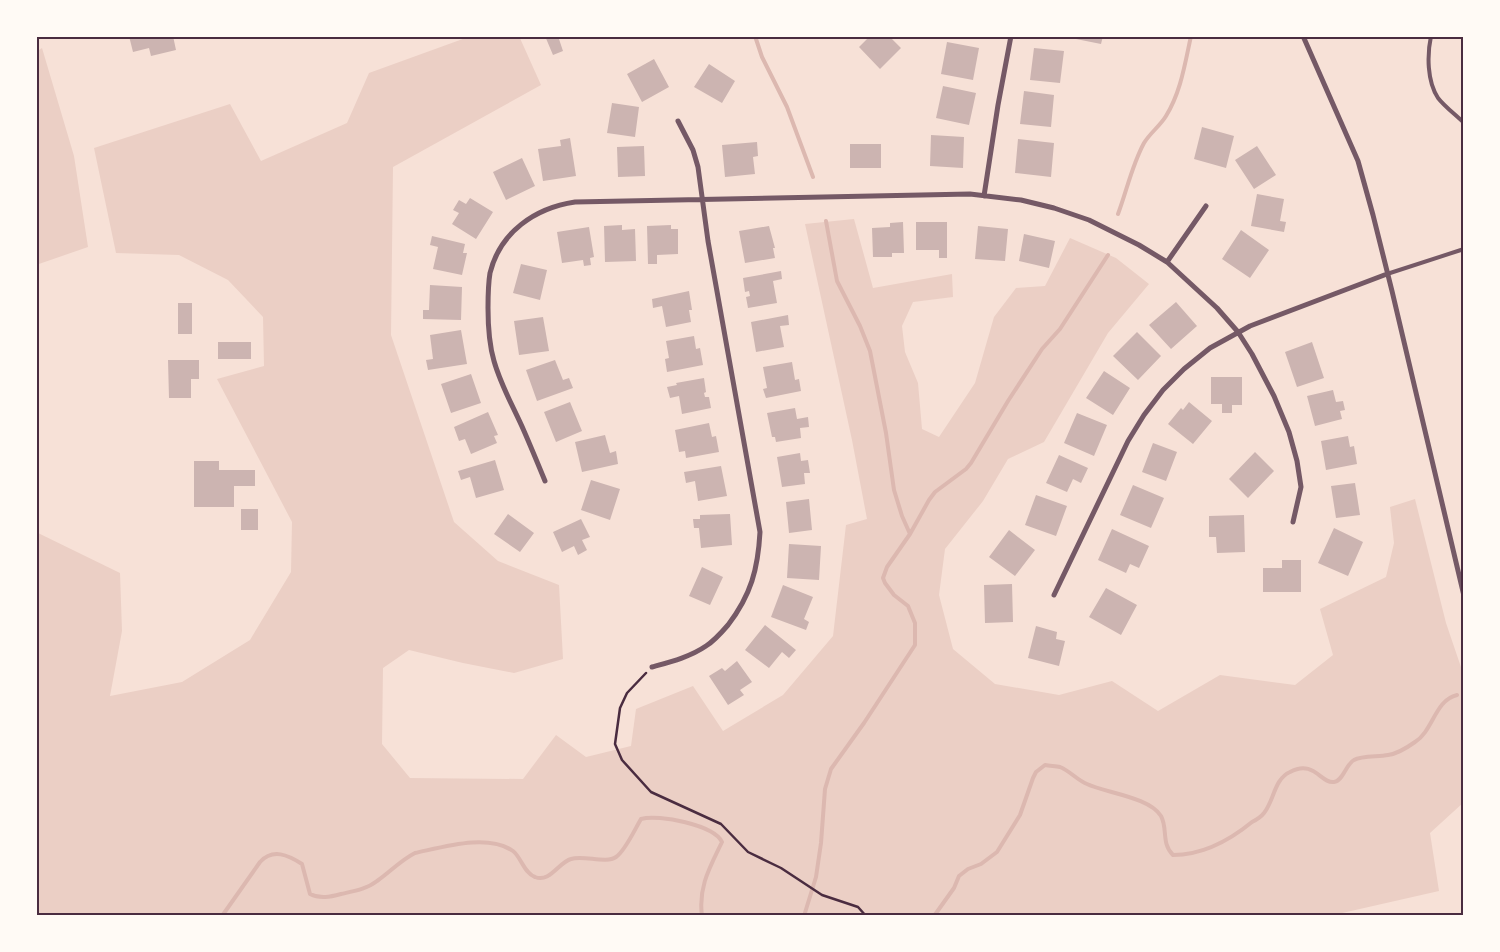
<svg xmlns="http://www.w3.org/2000/svg" width="1500" height="952" viewBox="0 0 1500 952" font-family="'DejaVu Sans',sans-serif">
	<style>
		.green { fill: #ebcfc5 }
		.lines { fill: none; stroke-linecap: round; stroke-linejoin: round }
		.stream { stroke: #dcb8b0; stroke-width: 4 }
		.building { fill: #ccb4b1 }
		.path { stroke: #4a2c40; stroke-width: 2.5 }
		.service { stroke: #755966; stroke-width: 4 }
		.minor { stroke: #755966; stroke-width: 5 }
		.neatline { fill: none; stroke: #4a2c40; stroke-width: 2 }
	</style>
	<rect width="100%" height="100%" fill="#f7e1d7"/>
	<path class="green" d="M471 36H519L541 85 393 167 391 335 454 522 498 561 559 585 563 659 514 673 463 663 409 650 383 668 382 744 410 778 523 779 556 735 586 757 631 746 636 709 693 686 723 731 783 695 833 636 846 525 867 519 852 440 805 224 854 219 873 288 952 274 953 297 913 302 902 326 905 352 918 383 922 429 939 437 975 383 994 317 1016 288 1045 286 1070 238 1116 258 1149 284 1108 333 1044 442 1008 459 983 501 945 549 939 595 953 649 995 684 1059 695 1112 681 1158 711 1220 675 1295 685 1333 655 1320 609 1386 577 1394 543 1390 507 1415 499 1446 623 1464 676V802L1430 833 1439 891 1329 916H36V532L120 573 122 631 110 696 182 682 250 640 291 572 292 522 217 379 264 366 263 317 228 280 179 255 116 253 94 148 230 104 261 161 347 123 369 73Z
		M42 48 74 156 88 247 36 265V52Z"/>
	<g class="lines">
		<path class="stream" d="M755 36 762 57 787 107 813 177
			M1118 214C1127 190 1132 165 1144 143 1150 133 1160 126 1166 116 1181 92 1185 63 1191 36
			M826 221 837 281 860 326 870 351 886 433 894 490 902 516 910 534
			M222 916 260 862C273 848 288 855 302 864L310 894C320 899 330 897 341 894 354 891 367 889 377 881 390 872 401 860 415 853 443 847 488 833 513 851 521 857 524 873 535 877 550 883 559 862 571 859 584 855 606 864 616 857 625 851 635 829 641 819 659 814 714 825 722 842 710 867 698 887 702 916
			M804 916 816 877 821 843 825 789 831 769 864 723 915 645V623L908 606 894 595 885 583 883 578 887 567 910 534 929 500 935 492 966 469 971 463 1008 401 1042 349 1060 329 1108 255
			M934 916 954 888 959 876 968 869 981 864 997 852 1020 815 1033 778 1036 772 1045 765C1050 766 1056 766 1060 767 1070 771 1077 780 1087 784 1106 793 1149 797 1161 816 1168 829 1161 843 1173 855 1202 855 1230 840 1252 822 1256 820 1261 817 1264 813 1274 801 1274 779 1290 772 1314 759 1321 784 1334 782 1343 781 1346 764 1354 760 1362 755 1378 757 1388 755 1396 754 1408 747 1415 742 1433 731 1435 700 1457 695"/>
	</g>
	<path class="building" d="M129 36H173L176 50 151 56 149 48 133 52Z
		M545 36H558L563 51 553 55Z
		M870 36H889L901 48 880 69 859 47Z
		M1071 36H1103L1101 44 1071 38Z
		M947 42 979 48 973 80 941 74Z
		M1034 48 1064 51 1060 83 1030 80Z
		M654 59 669 87 642 102 627 74Z
		M709 64 735 81 722 103 694 87Z
		M943 86 976 93 969 125 936 118Z
		M1024 91 1054 95 1051 127 1020 124Z
		M612 103 639 107 635 137 607 133Z
		M1202 127 1234 136 1226 168 1194 159Z
		M931 135 964 137 963 168 930 166Z
		M570 138 576 176 543 181 538 149 561 146 560 140Z
		M1018 139 1054 143 1051 177 1015 173Z
		M757 142 758 156 753 157 755 174 725 177 722 145Z
		M850 144H881V168H850Z
		M644 146 645 176 618 177 617 147Z
		M1257 146 1276 175 1254 189 1235 160Z
		M522 158 535 186 506 200 493 172Z
		M1257 194 1284 199 1280 221 1286 222 1284 232 1251 226Z
		M470 198 493 212 476 239 452 224 459 213 453 210 459 200 466 204Z
		M903 222 904 253H892V257H873L872 228 890 227V223Z
		M916 222H947V258H939V250H916Z
		M622 225V230L635 229 636 261 605 262 604 226Z
		M671 225V229H678V254L657 255V264H648L647 226Z
		M769 226 775 248H773L775 258 745 263 739 231Z
		M978 226 1008 229 1005 261 975 259Z
		M589 227 594 257 590 258 591 265 584 266 583 260 562 263 557 232Z
		M1241 230 1269 250 1250 278 1222 259Z
		M1024 234 1055 241 1049 268 1019 261Z
		M432 236 465 244 463 253H467L462 275 433 269 438 247 430 245Z
		M521 264 547 270 540 300 513 293Z
		M781 271 782 279 773 281 777 303 748 308 746 297 750 296 749 291 745 292 743 278Z
		M430 285 462 287 461 320 423 319V310H429Z
		M689 291 692 310H689L691 322 666 327 662 306 653 308 652 299Z
		M1176 302 1197 326 1171 349 1149 325Z
		M178 303H192V334H178Z
		M788 315 789 325 780 326 784 347 756 352 751 322Z
		M543 317 549 351 519 355 514 321Z
		M461 330 467 364 428 370 426 360 433 359 430 335Z
		M1137 332 1161 356 1138 380 1113 356Z
		M694 336 696 349 700 348 703 365 667 372 665 359 669 358 666 341Z
		M218 342H251V359H218Z
		M1312 342 1324 378 1297 387 1285 352Z
		M168 360H199V379H191V398H169Z
		M555 360 563 380 569 378 573 388 537 401 526 370Z
		M792 362 795 380 799 379 801 391 766 398 763 389 767 388 763 367Z
		M1104 371 1130 388 1113 415 1086 398Z
		M471 374 481 403 451 413 441 384Z
		M1211 377H1242V405H1232V413H1222V404H1211Z
		M704 378 706 392 704 393 705 397H709L711 408 682 414 679 396 670 398 667 387 677 385 676 383Z
		M1333 390 1336 402 1343 401 1345 410 1340 411 1342 419 1315 426 1307 396Z
		M570 402 582 431 556 442 544 412Z
		M1189 402 1212 421 1193 444 1168 424 1181 408 1183 410Z
		M795 408 797 419 808 417 809 427 800 428 801 438 776 442 775 437H772L767 413Z
		M488 412 498 435 494 436 497 443 471 454 465 439 459 441 454 427Z
		M1077 413 1107 425 1094 456 1064 443Z
		M709 423 712 437 716 436 719 452 686 458 685 451 679 452 675 430Z
		M605 435 610 453 616 451 618 464 582 472 575 442Z
		M1348 436 1350 447 1354 446 1357 464 1326 470 1321 441Z
		M1153 443 1177 452 1166 481 1142 472Z
		M1255 452 1274 471 1248 498 1229 479Z
		M800 453 801 461 808 460 810 473H804L805 484 782 487 777 457Z
		M1059 455 1088 468 1081 483 1073 479 1067 492 1046 483Z
		M495 460 504 490 476 498 470 477 461 480 458 471Z
		M194 461H219V470H255V486H234V507H194Z
		M721 466 727 496 698 501 695 481 686 483 684 472Z
		M591 480 620 489 610 520 581 510Z
		M1355 483 1360 515 1336 518 1331 486Z
		M1133 485 1164 498 1151 528 1120 515Z
		M1036 495 1067 506 1056 536 1025 525Z
		M809 499 812 530 789 533 786 502Z
		M241 509H258V530H241Z
		M508 514 534 533 520 552 494 534Z
		M730 514 732 545 701 548 699 528H694L693 519H700V515Z
		M1244 515 1245 552 1217 553 1216 537H1209V516Z
		M581 519 590 537 582 540 587 550 578 555 574 546 562 552 553 532Z
		M1334 528 1363 542 1348 576 1318 563Z
		M1112 529 1149 546 1139 568 1130 564 1126 573 1098 560Z
		M1009 530 1035 550 1015 576 989 557Z
		M789 544 821 546 819 580 787 578Z
		M1282 560H1301V592H1263V568H1282Z
		M702 567 723 577 710 605 689 596Z
		M1012 584 1013 622 985 623 984 585Z
		M783 585 813 597 804 619 809 622 806 630 771 617Z
		M1106 588 1137 605 1121 635 1089 617Z
		M765 625 796 650 789 658 782 652 769 668 745 650Z
		M1036 626 1057 632 1056 639 1065 641 1059 666 1028 658Z
		M737 661 752 682 740 690 744 695 728 705 709 676 722 668 725 671Z"/>
	<g class="lines">
		<path class="path" d="M646 673 627 693 620 708 615 744 622 760 651 792 721 824 748 852 781 868 822 895 858 907 866 916"/>
		<path class="service" d="M1431 36C1427 55 1427 81 1438 98 1445 107 1456 115 1464 123
			M1387 274 1464 249"/>
		<path class="minor" d="M1303 36 1358 161 1373 215 1392 291 1464 596
			M984 196 998 105 1011 36
			M1167 262 1206 206
			M545 481C538 464 531 447 524 431 514 408 501 386 494 361 489 344 488 325 488 308 488 296 488 285 490 273 500 232 535 208 575 202L970 194 1021 200 1054 208 1089 220 1139 245 1167 262 1217 308 1238 332 1252 354 1274 396 1289 432 1297 461 1301 487 1293 522
			M1054 595 1128 441 1144 415 1163 390 1184 369 1210 348 1250 326 1387 274
			M652 667C670 662 690 657 706 646 714 641 722 632 728 625 751 595 758 569 760 532L708 241 698 167 693 150 678 121"/>
	</g>
	<rect width="1500" height="952" fill="none" stroke="#fffaf5" stroke-width="75"/>
	<rect x="38" y="38" width="1424" height="876" class="neatline"/>
</svg>
